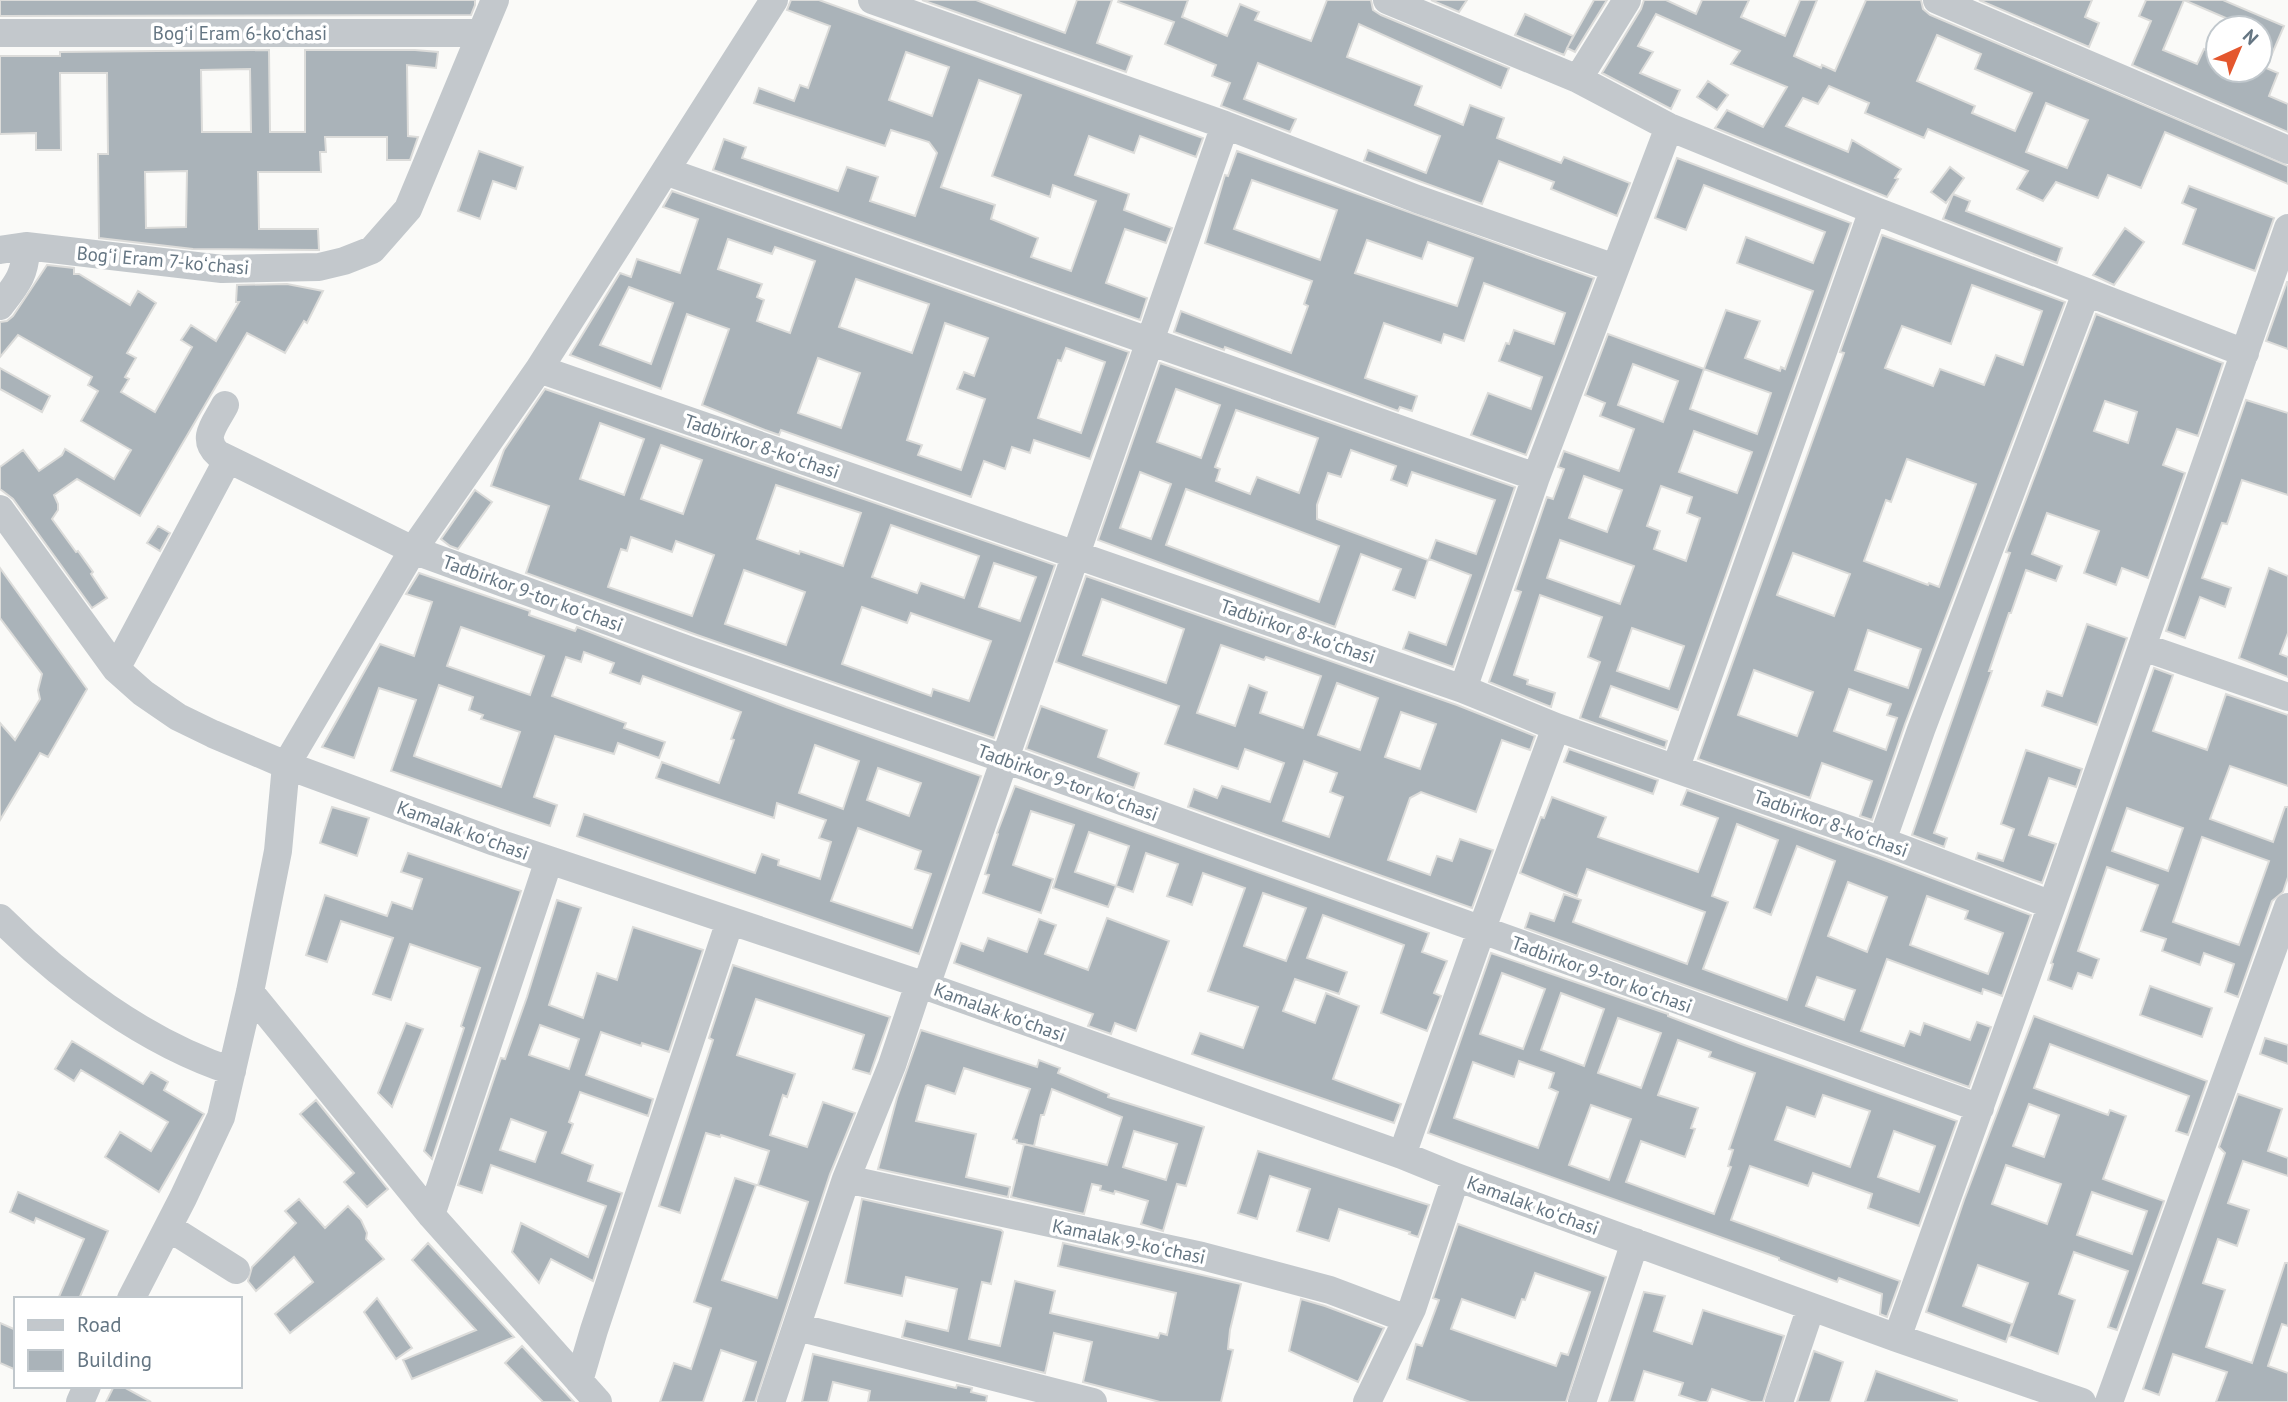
<svg xmlns="http://www.w3.org/2000/svg" width="2288" height="1402" viewBox="0 0 2288 1402" font-family="'PT Sans',sans-serif">
	<style>
		.building { fill: #aab3b9; stroke: #dcdcda; stroke-width: 2; fill-rule: evenodd }
		.lines { fill: none; stroke-linecap: round; stroke-linejoin: round }
		.minor { stroke: #c3c8cc; stroke-width: 28 }
		.labels { text-anchor: middle; stroke-width: 7; stroke-linejoin: round; paint-order: stroke }
		.street-label { font-size: 19px; fill: #657683; stroke: #fff }
	</style>
	<rect width="100%" height="100%" fill="#fafaf8"/>
	<path class="building" d="M0 0H475V5L471 15 0 16Z
		M791 0H819L1203 138 1196 157 1140 136 1134 153 1089 136 1075 175 1129 194 1124 210 1172 228 1166 243 1125 229 1106 283 1147 298 1140 320 713 170 724 139 746 147 742 158 838 191 847 167 878 177 870 201 915 216 937 153 929 142 891 130 885 146 754 103 759 88 794 101 800 85 808 88 830 26 787 10ZM906 52 949 67 932 116 889 100ZM979 80 1021 95 992 176 1050 197 1053 185 1096 201 1071 271 1031 257 1038 238 991 219 995 205 941 187Z
		M922 0H976L1065 33 1077 0H1112L1097 43 1132 56 1126 72Z
		M1119 0H1188L1182 17 1227 36 1240 4 1259 12 1255 20 1311 41 1327 0H1371L1373 10 1381 15 1509 68 1501 88 1359 24 1347 57 1422 86 1415 105 1463 125 1470 105 1504 118 1497 138 1561 163 1564 157 1630 183 1617 216 1551 189 1554 182 1499 161 1482 204 1364 161 1368 150 1426 173 1440 136 1258 63 1244 99 1296 119 1290 132 1221 106 1230 83 1212 76 1216 65 1165 44 1174 22 1118 2Z
		M1431 0H1467L1459 12Z
		M1594 0H1607L1575 52 1567 48Z
		M1644 0H1666L1696 14 1702 0H1749L1741 17 1785 36 1800 0H1817L1794 56 1821 68 1822 65 1835 71 1866 0H1921L1923 9 1930 15 2288 166V184L2165 132 2141 188 2108 175 2098 198 2056 182 2043 201 2017 189 2028 171 1928 129 1924 138 1865 113 1869 103 1829 86 1818 104 1803 98 1786 126 1848 152 1852 140 1901 169 1895 178 1898 179 1887 197 1715 128 1727 110 1763 127 1787 87 1731 64 1740 51 1656 14 1638 46 1653 52 1640 73 1680 90 1671 109 1602 73 1641 9ZM1937 35 1981 54 1975 69 2032 93 2015 131 1972 113 1975 106 1917 81ZM2046 103 2088 120 2067 168 2026 152Z
		M1979 0H2092L2085 17 2099 23 2089 47Z
		M2146 0H2223L2284 26 2266 68 2278 73 2269 96 2288 104V132L2132 65 2151 21 2139 16ZM2184 0 2249 28H2258L2260 24V70H2218V55L2204 49 2197 64 2163 50Z
		M1525 14 1573 36 1564 55 1515 35Z
		M269 50 270 132H305V50H415L438 52 436 68 407 65 408 136 418 137 410 160H387V137H325L326 152H320L321 172H258L259 229H318L319 250 193 249 99 238 98 154H108L107 73H60L61 150H36V133L0 134V56H60V52ZM250 69 251 132H202L201 70ZM187 171 186 227 146 228 145 172Z
		M1708 81 1728 95 1717 110 1697 97Z
		M479 151 523 167 516 189 493 181 480 219 458 211Z
		M1237 151 1594 278 1526 455 1471 435 1488 393 1531 409 1542 377 1499 361 1506 343 1509 344 1514 330 1554 344 1565 313 1484 283 1464 341 1444 334 1441 343 1384 323 1365 378 1417 396 1412 411 1400 407 1398 411 1225 347 1224 350 1174 332 1181 311 1291 353 1308 306 1304 304 1312 281 1205 243 1225 175 1228 176ZM1252 180 1337 210 1320 260 1234 229ZM1367 240 1422 259 1428 242 1473 258 1457 306 1355 273Z
		M1677 158 1851 223 1678 710 1611 686 1600 717 1667 741 1665 748 1580 718 1600 662 1588 657 1602 617 1540 595 1514 675 1528 680 1527 684 1555 693 1551 707 1489 682 1521 592 1515 590 1547 497 1553 499 1564 469 1558 467 1564 451 1619 471 1634 429 1600 416 1605 403 1585 395 1608 334 1704 369 1726 310 1760 321 1745 358 1780 371 1781 367 1785 369 1813 291 1737 263 1746 237 1813 263 1825 232 1704 185 1686 230 1655 218ZM1633 364 1678 381 1663 422 1618 405ZM1704 369 1771 393 1757 434 1690 409ZM1694 431 1752 452 1737 493 1679 472ZM1584 476 1622 490 1607 532 1569 518ZM1661 486 1692 497 1687 513 1700 518 1686 561 1654 549 1660 531 1647 526ZM1560 540 1634 566 1620 604 1547 578ZM1632 628 1684 646 1669 689 1617 671Z
		M1950 167 1964 178 1946 203 1931 192Z
		M2189 186 2274 218 2255 271 2183 244 2196 209 2182 203Z
		M672 191 1129 352 1090 459 1034 440 1030 453 1012 447 1005 469 984 461 971 497 781 430 779 435 765 430 702 405 729 329 687 314 661 389 570 355 620 273 631 277 637 259 680 273 698 219 663 207ZM728 239 772 254 775 247 815 261 790 333 757 321 764 300 757 297 762 284 718 269ZM856 279 929 304 912 353 839 327ZM629 287 673 303 651 364 600 345ZM945 323 988 338 974 376 964 372 957 389 985 399 961 470 918 455 922 445 907 440ZM1066 348 1105 362 1081 433 1038 418 1058 360 1061 361ZM818 358 860 373 841 428 798 413Z
		M1953 194 1970 201 1966 211 2062 248 2057 263 1943 219Z
		M2125 228 2144 242 2114 285 2093 275Z
		M1882 235 2065 302 1905 724 1872 820 1860 816 1872 781 1822 763 1810 798 1698 759 1844 353 1840 352ZM1972 285 2042 311 2023 365 1996 355 1984 385 1940 369 1933 386 1885 368 1902 326 1951 344ZM1907 459 1976 484 1939 587 1929 583 1928 585 1864 561 1886 500 1891 502ZM1793 553 1850 574 1834 616 1777 595ZM1868 630 1921 649 1908 688 1855 670ZM1754 670 1813 692 1797 736 1738 715ZM1849 689 1891 704 1887 715 1897 718 1886 750 1834 731Z
		M47 265 74 268V274H79L130 305 138 291 156 303 127 353 136 358 125 377 129 379 121 392 155 412 192 347 181 340 191 325 216 341 239 302H236L237 285 287 284 323 291 307 323 304 321 285 353 247 333 140 516 77 479 54 495 58 504V510L52 519 76 552 78 551 93 572 91 574 107 598 92 608 13 499 0 489V467L23 450 39 471 62 455 65 449 114 479 131 450 81 421 98 391 88 385 92 377 18 335 0 357V322L7 321 13 316Z
		M2287 282H2288V349L2266 341Z
		M2096 314 2223 363 2198 436 2177 429 2163 465 2185 473 2148 578 2122 568 2116 585 2084 573 2099 531 2047 513 2032 554 2062 566 2056 581 2026 570 2011 613H2009L1989 671H1992L1934 833 1947 838 1944 847 1912 835 2010 553 2006 552ZM2105 401 2137 412 2128 443 2094 431Z
		M1160 363 1515 487 1453 667 1403 649 1409 632 1446 645 1471 575 1429 559 1436 540 1476 554 1495 500 1412 472 1407 486 1391 480 1396 466 1351 450 1341 477 1328 473 1317 505V519L1428 560 1415 598 1393 590 1401 569 1361 554 1335 627 1098 540ZM1176 389 1220 405 1201 458 1157 442ZM1236 410 1318 438 1299 493 1257 477 1250 494 1216 481 1220 469 1215 467ZM1140 472 1171 484 1151 539 1120 528ZM1186 489 1339 546 1319 602 1166 545Z
		M0 368 50 396 42 412 0 389Z
		M545 389 1055 565 994 738 697 635 526 573 549 506 491 486 504 450ZM600 423 644 439 624 495 580 479ZM661 445 702 460 683 514 641 499ZM776 485 861 513 843 566 800 551 799 554 757 539ZM891 525 979 556 964 598 921 583 917 593 872 577ZM631 537 672 552 676 541 714 555 692 616 608 587 621 549 627 551ZM994 563 1036 577 1020 621 979 607ZM744 570 805 592 786 645 725 624ZM862 607 907 623 911 613 991 641 969 701 933 689 931 696 842 664Z
		M2246 400 2288 413V495L2242 480 2227 524 2222 523 2202 578 2231 588 2225 607 2200 597 2185 638 2166 631Z
		M475 490 492 502 458 549 450 546 441 539Z
		M158 526 170 533 160 551 147 543Z
		M0 568 87 689 48 757 40 753 0 820V723L15 740 40 699 38 690 42 674 0 618Z
		M2269 568 2288 576V633L2280 654 2288 657V677L2239 658Z
		M419 573 530 611 529 615 575 631 577 627 786 707 981 776 919 954 577 836 584 814 755 873 762 854 779 860 778 865 820 879 831 842 819 838 826 820 777 803 774 818 656 778 662 762 719 783 734 740 731 739 741 712 643 676 640 684 610 673 614 663 584 652 581 662 566 657 552 696 626 723 624 728 665 742 659 758 618 743 614 754 555 736 534 797 557 805 550 826 391 771 416 700 379 688 354 758 322 747 380 644 414 656 432 602 406 594ZM461 627 544 656 530 695 447 666ZM439 685 473 697 469 710 483 715 481 719 520 732 501 787 414 756ZM815 745 859 761 843 809 799 793ZM878 768 921 783 909 816 867 800ZM858 828 921 851 915 869 931 874 912 928 831 901Z
		M1086 576 1457 705 1535 736 1530 750 1502 740 1476 812 1421 792 1410 798 1388 860 1430 875 1437 856 1452 861 1460 839 1493 850 1472 908 1188 807 1194 789 1217 798 1222 786 1270 802 1284 763 1245 749 1238 769 1165 744 1179 706 1056 662ZM1102 599 1184 629 1166 683 1083 655ZM1221 645 1264 660 1266 657 1321 676 1303 728 1260 713 1267 692 1249 685 1235 726 1197 713ZM1337 683 1378 698 1360 750 1318 735ZM1401 712 1436 724 1420 769 1385 757ZM1304 761 1337 773 1330 792 1343 797 1329 837 1283 821Z
		M2087 624 2127 638 2097 725 2042 706 2047 691 2062 696Z
		M2154 668 2173 675 2153 731 2207 750 2226 694 2288 715V786L2230 766 2210 819 2273 842 2285 807H2288V877L2283 892 2272 901 2238 997 2225 992 2234 964 2204 953 2200 965 2162 951 2166 939 2141 931 2158 885 2107 867 2078 951 2099 959 2092 978 2078 973 2072 989 2048 980 2053 964 2051 963ZM2127 808 2183 828 2168 871 2112 851ZM2202 837 2269 861 2239 945 2173 922Z
		M1041 706 1107 730 1098 757 1139 773 1134 788 1026 749Z
		M1569 749 1658 780 1653 794 1564 762Z
		M2026 750 2082 769 2076 787 2049 778 2029 835 2056 844 2042 883 1976 859 1978 853 2003 861 2014 829 2001 824Z
		M1015 786 1429 933 1422 952 1447 961 1434 993 1441 996 1427 1031 1381 1013 1404 945 1323 915 1307 958 1347 972 1339 994 1295 979 1283 1011 1315 1023 1326 993 1359 1006 1333 1079 1401 1104 1394 1123 1192 1054 1200 1033 1243 1048 1258 1007 1208 991 1245 888 1203 873 1192 905 1182 901 1167 896 1178 864 1146 853 1133 892 1116 886 1108 907 1053 888 1074 825 1031 811 1013 865 1053 879 1041 913 983 893 989 875 985 874 998 834 997 833ZM1089 832 1129 846 1116 886 1075 872ZM1263 893 1306 908 1286 961 1244 946Z
		M1687 790 1876 857 2031 915 2002 996 1983 989 1982 994 1887 959 1861 1031 1904 1046 1910 1031 1920 1035 1924 1023 1970 1040 1977 1022 1991 1027 1969 1087 1525 928 1530 913 1554 921 1564 894 1581 900 1573 922 1687 964 1705 912 1587 869 1577 896 1520 873 1541 817 1544 818 1552 797 1606 817 1598 837 1698 872 1718 818 1681 805ZM1737 824 1778 840 1754 908 1771 915 1797 846 1835 861 1787 1000 1703 969 1728 902 1712 896ZM1848 882 1887 897 1867 952 1828 936ZM1927 896 1968 911 1965 919 2003 933 1988 974 1910 945ZM1817 977 1855 990 1844 1020 1806 1006Z
		M332 807 369 818 357 856 320 843Z
		M408 853 521 891 432 1159 424 1151 464 1028 461 1026 480 968 410 944 391 1000 373 994 393 938 341 921 327 962 306 955 325 895 387 916 392 902 412 909 422 879 401 872Z
		M557 900 581 908 549 1005 583 1018 597 973 617 980 633 927 703 950 669 1052 642 1043 641 1046 601 1032 586 1075 653 1099 648 1116 580 1092 569 1122 573 1124 562 1153 593 1165 588 1181 622 1193 593 1281 551 1259 539 1283 512 1252 521 1223 588 1257 606 1206 491 1165 482 1193 458 1185 501 1058 505 1059 527 997ZM540 1025 579 1039 569 1069 529 1055ZM511 1119 546 1132 535 1162 500 1150Z
		M1107 918 1169 941 1136 1031 1115 1023 1111 1034 1088 1026 1093 1014 954 963 961 943 983 951 988 938 1027 952 1039 919 1056 925 1045 954 1088 970Z
		M1491 953 1668 1014V1016L1744 1045 1957 1121 1919 1226 1868 1208 1872 1194 1813 1173 1808 1186 1750 1166 1731 1220 1900 1281 1887 1317 1880 1314 1882 1294 1839 1278 1837 1282 1779 1260V1258L1428 1133ZM1502 973 1545 989 1523 1049 1480 1034ZM1561 993 1604 1009 1584 1066 1541 1050ZM1618 1018 1661 1033 1641 1088 1598 1073ZM1678 1040 1711 1052 1709 1057 1755 1073 1729 1149 1733 1150 1728 1166 1731 1167 1714 1214 1626 1182 1641 1141 1685 1157 1695 1129 1691 1128 1698 1108 1658 1095ZM1519 1061 1554 1073 1549 1088 1558 1092 1538 1148 1454 1118 1473 1062 1514 1077ZM1823 1095 1870 1111 1850 1167 1775 1140 1787 1107 1815 1117ZM1591 1105 1631 1119 1609 1180 1569 1165ZM1894 1131 1935 1146 1919 1192 1878 1177Z
		M733 965 890 1017 870 1074 853 1069 864 1035 756 999 737 1055 795 1074 787 1097 783 1095 770 1135 807 1147 823 1102 855 1113 830 1174 755 1402H743L756 1362 721 1350 703 1402H660L674 1363 691 1369 706 1324 711 1308 694 1302 735 1178 756 1185 722 1280 777 1298 808 1202 758 1185 769 1151 721 1135 720 1137 706 1133 680 1213 659 1206 713 1040 709 1038Z
		M2150 986 2212 1008 2202 1037 2140 1015Z
		M2034 1016 2207 1081 2188 1135 2176 1131 2189 1096 2050 1044 2034 1088 2108 1115 2110 1110 2126 1116 2103 1179 2164 1201 2117 1330 2108 1327 2128 1271 2074 1252 2059 1294 2075 1300 2058 1354 2009 1336 2028 1283 1978 1265 1963 1306 2012 1324 2006 1342 1926 1312 1964 1200ZM2029 1104 2059 1115 2044 1157 2013 1146ZM2006 1165 2061 1184 2047 1224 1992 1204ZM2092 1192 2147 1211 2132 1254 2077 1235Z
		M406 1023 423 1029 392 1107 378 1093Z
		M921 1030 1037 1067 1039 1060 1060 1068 1058 1073 1109 1094 1108 1097 1204 1127 1186 1186 1177 1184 1163 1231 1141 1224 1148 1201 1115 1191 1114 1194 1100 1190 1101 1186 1092 1184 1084 1214 1011 1197 1024 1144 1107 1165 1122 1117 1052 1089 1044 1115H1041L1034 1146 1017 1143V1140L1013 1139 1030 1089 964 1068 955 1094 928 1085 926 1086 916 1121 976 1134 966 1177 1010 1187 1008 1197 878 1169 897 1098ZM1134 1131 1177 1144 1166 1180 1123 1167Z
		M2265 1038 2288 1045V1064L2260 1054Z
		M72 1041 143 1084 151 1072 168 1082 164 1090 204 1114 159 1192 105 1157 120 1132 151 1151 168 1122 81 1070 74 1081 55 1069Z
		M2238 1094 2282 1109 2268 1151 2288 1158V1176L2243 1161 2228 1203 2249 1210 2237 1246 2218 1239 2203 1283 2225 1290 2206 1347 2252 1363 2285 1263H2288V1326L2282 1324 2268 1366 2288 1373V1402H2216L2227 1372 2173 1354 2159 1395 2143 1389 2225 1153 2219 1147Z
		M316 1100 388 1189 367 1207 344 1182 354 1173 300 1114Z
		M1258 1151 1429 1205 1418 1237 1409 1234 1410 1232 1339 1209 1329 1241 1297 1231 1310 1189 1270 1176 1257 1219 1238 1213Z
		M18 1192 108 1231 79 1299H58L84 1239 36 1218 34 1223 10 1212Z
		M299 1199 325 1228 348 1206 361 1220 367 1233 366 1239 384 1259 290 1333 275 1314 313 1282 294 1257 256 1291 248 1281 252 1267 296 1223 285 1211Z
		M862 1199 1001 1230 1003 1232 991 1284 982 1282 969 1339 1000 1346 1015 1281 1055 1291 1050 1313 1158 1338 1160 1333 1167 1335 1176 1293 1058 1266 1063 1243 1241 1284 1230 1330 1228 1349 1233 1350 1221 1402H1160L1083 1382 1092 1342 1054 1333 1045 1373 902 1337 906 1321 948 1331 957 1289 906 1277 902 1296 845 1283Z
		M1458 1224 1606 1277 1566 1402H1470L1407 1379 1416 1344 1422 1346 1439 1300 1433 1298ZM1535 1273 1590 1292 1568 1355 1561 1353 1556 1366 1451 1329 1462 1299 1515 1318 1522 1299 1525 1300Z
		M428 1243 514 1337 412 1379 403 1360 476 1330 412 1260Z
		M1644 1292 1665 1296 1654 1331 1692 1344 1703 1310 1784 1336 1763 1402H1751L1712 1389 1707 1402H1700L1679 1395 1683 1383 1644 1371 1634 1402H1609Z
		M377 1298 412 1348 396 1359 364 1312Z
		M1301 1299 1325 1306 1384 1328 1358 1382 1289 1351Z
		M0 1323 16 1330V1370L0 1363Z
		M522 1346 574 1402H543L505 1363Z
		M1814 1351 1843 1362 1830 1402H1797Z
		M813 1354 956 1388 957 1385 972 1388 971 1392 987 1396 986 1402H868L870 1391 833 1382 828 1402H802Z
		M1876 1371 1957 1400V1402H1865Z
		M114 1386H122L151 1402H106Z"/>
	<g class="lines">
		<path class="minor" d="M872 0 1225 125 1417 199 1615 268
			M1387 0 1578 79 1669 127 1873 210 2245 353
			M1937 0 2288 150
			M0 33H481
			M1578 79 1627 0
			M665 171 1536 477
			M0 250 26 246 222 269 319 267 344 261 372 250 408 209 495 0
			M0 306C17 284 26 274 26 246
			M539 369 1463 689 1556 727 1882 841 2052 905
			M225 405C216 423 200 438 218 454L413 550 691 651 1007 760 1980 1108
			M0 509 116 669 143 693 178 717 213 734 286 765 495 842 926 986 1402 1155 1456 1177 1897 1338 2082 1402
			M2143 647 2288 697
			M116 669 228 459
			M1463 689 1536 477 1669 127
			M1676 767 1873 210
			M1882 841 1921 730 2086 293
			M0 918C63 981 146 1043 232 1071
			M926 986 1225 125
			M250 992 431 1215 598 1402
			M1402 1155 1481 931 1556 727
			M846 1179 1202 1256 1330 1290 1407 1319
			M431 1215 549 860
			M168 1227 236 1270
			M131 1299 183 1198 221 1117 250 992 278 851 286 765 413 550 539 369 774 0
			M797 1327 1093 1402
			M1897 1338 2052 905 2288 228
			M579 1381 594 1330 730 921
			M80 1402 87 1386
			M771 1402 846 1179 892 1065 919 984
			M1367 1402 1412 1309 1456 1177
			M1582 1402 1635 1242
			M1779 1402 1811 1307
			M2109 1402 2288 907"/>
	</g>
	<g class="labels">
		<g class="street-label">
			<text x="240" y="40">Bogʻi Eram 6-koʻchasi</text>
			<text transform="translate(163 260) rotate(5)" y="7">Bogʻi Eram 7-koʻchasi</text>
			<text transform="translate(762 446) rotate(19)" y="7">Tadbirkor 8-koʻchasi</text>
			<text transform="translate(533 593) rotate(20)" y="7">Tadbirkor 9-tor koʻchasi</text>
			<text transform="translate(1298 631) rotate(19)" y="7">Tadbirkor 8-koʻchasi</text>
			<text transform="translate(1068 782) rotate(20)" y="7">Tadbirkor 9-tor koʻchasi</text>
			<text transform="translate(1831 823) rotate(20)" y="7">Tadbirkor 8-koʻchasi</text>
			<text transform="translate(463 830) rotate(20)" y="7">Kamalak koʻchasi</text>
			<text transform="translate(1602 974) rotate(20)" y="7">Tadbirkor 9-tor koʻchasi</text>
			<text transform="translate(1000 1012) rotate(20)" y="7">Kamalak koʻchasi</text>
			<text transform="translate(1533 1205) rotate(20)" y="7">Kamalak koʻchasi</text>
			<text transform="translate(1129 1241) rotate(12)" y="7">Kamalak 9-koʻchasi</text>
		</g>
	</g>
	<rect x="14" y="1297" width="228" height="91" fill="#ffffff" stroke="#c1c8cd" stroke-width="2"/>
	<rect x="28" y="1320" width="35" height="10" fill="#c3c8cc" stroke="#c1c8cd" stroke-width="2"/>
	<text x="77" y="1332" font-size="21" fill="#657683">Road</text>
	<rect x="28" y="1350" width="35" height="21" fill="#aab3b9" stroke="#c1c8cd" stroke-width="2"/>
	<text x="77" y="1367" font-size="21" fill="#657683">Building</text>
	<g transform="translate(2239 49) rotate(44)"><circle r="33" fill="#ffffff" stroke="#c1c8cd" stroke-width="2"/>
	<path d="M0-5L12 26L0 18L-12 26Z" fill="#e4572e"/>
	<text y="-10" font-size="19" font-weight="bold" text-anchor="middle" fill="#657683">N</text>
	</g>
</svg>
